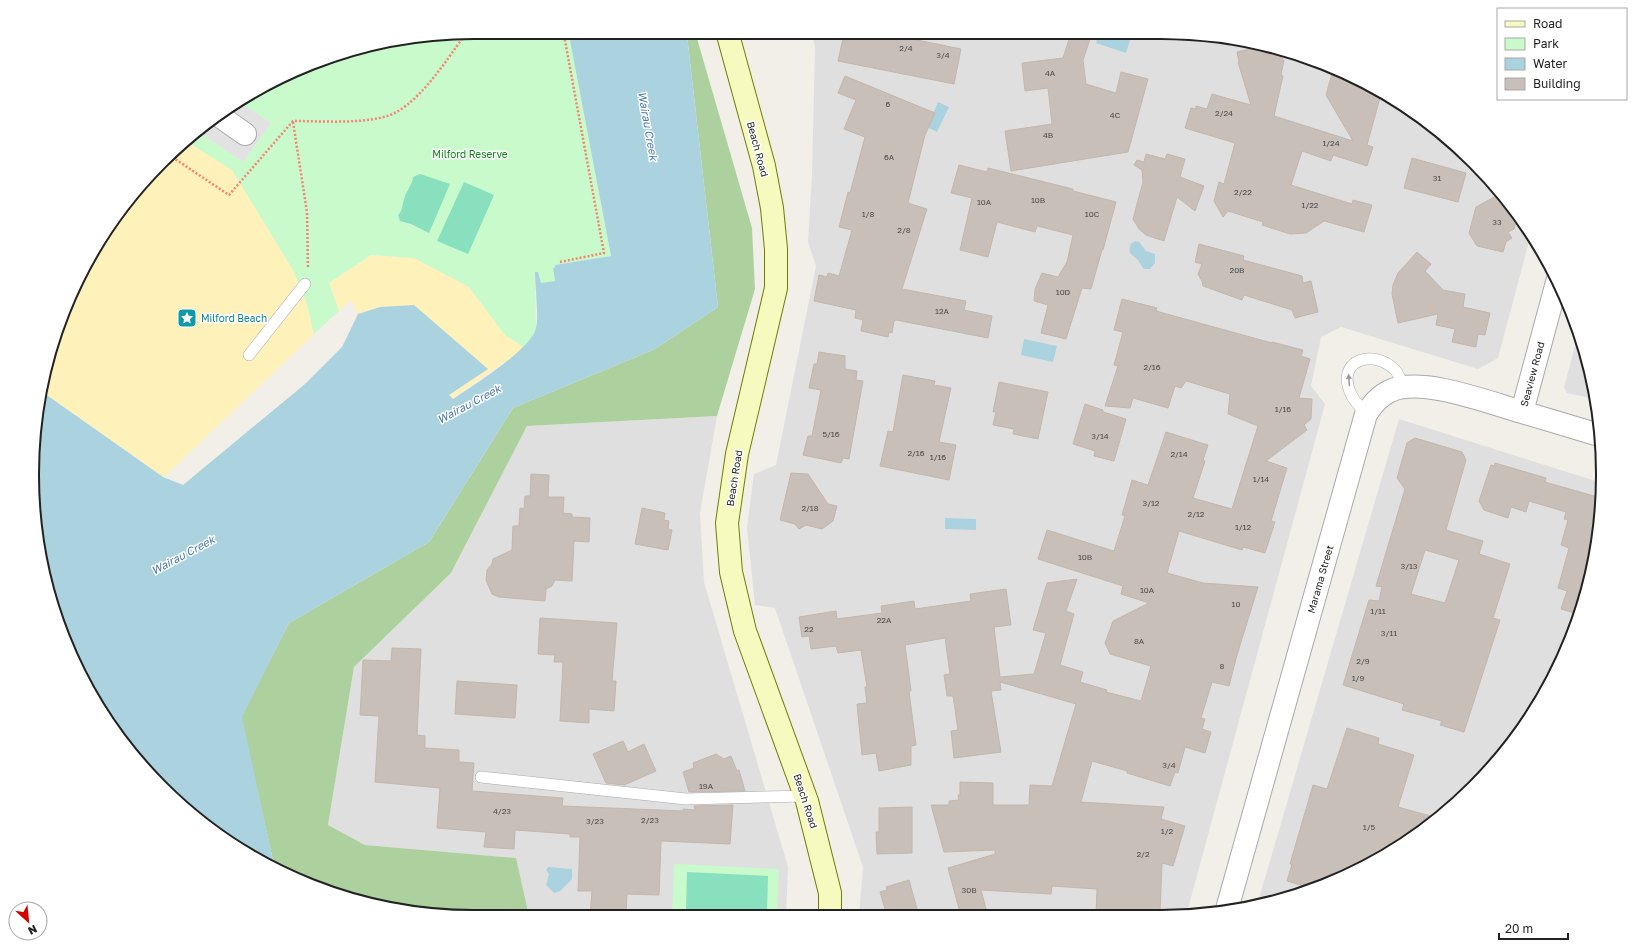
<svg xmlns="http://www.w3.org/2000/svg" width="1635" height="949" viewBox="0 0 1635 949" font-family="'Golos Text',sans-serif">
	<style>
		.residential { fill: #e0dfdf }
		.forest { fill: #add19e }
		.sand { fill: #fff1ba }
		.park { fill: #c8facc }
		.pitch { fill: #88e0be }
		.parking { fill: #e2e2e2 }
		.water { fill: #aad3df }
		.building { fill: #c7bfb8; stroke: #c4b6ab; fill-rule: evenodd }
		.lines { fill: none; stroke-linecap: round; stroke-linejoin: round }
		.service-casing { stroke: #a9a9a9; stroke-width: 12 }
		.minor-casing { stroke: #a9a9a9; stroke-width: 24 }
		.secondary-casing { stroke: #707d05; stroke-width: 24 }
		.path { stroke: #fa8072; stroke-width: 2.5; stroke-dasharray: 2 2; stroke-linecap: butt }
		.service { stroke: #fff; stroke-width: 11 }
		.minor { stroke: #fff; stroke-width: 22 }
		.secondary { stroke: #f7fabf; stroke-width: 22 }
		.oneway { fill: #9c9c9c }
		.labels { text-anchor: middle; stroke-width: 3; stroke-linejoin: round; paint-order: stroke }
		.number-label { font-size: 8px; fill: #4b4948 }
		.street-label { font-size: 10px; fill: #222; stroke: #fff }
		.park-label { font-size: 10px; fill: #0c8416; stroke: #fff }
		.culture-label { font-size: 10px; fill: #0d838f; stroke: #fff; text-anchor: start }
		.water-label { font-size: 11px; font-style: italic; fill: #4a7aab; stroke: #fff }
		.rim { fill: none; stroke: #222; stroke-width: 2 }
	</style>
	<rect width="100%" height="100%" fill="#f2efe9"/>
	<path class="residential" d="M1190 33 1303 55 1406 106 1473 161 1531 234 1498 358 1478 369 1341 327 1321 337 1311 386 1325 404 1186 916H859L863 867 775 608 755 605 747 528 754 474 776 465 816 266 808 242 812 175 815 47 812 34Z
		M1578 335 1594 388 1596 405 1586 397 1567 393 1564 387Z
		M717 416 700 513 704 582 788 867 786 916H529L515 858 365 845 328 825 354 667 451 573 527 426Z
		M1399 419 1602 483 1595 561 1569 644 1529 720 1473 788 1382 858 1303 894 1258 902Z"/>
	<path class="forest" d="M687 35H696L752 228 755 289 717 416 527 426 451 573 354 667 328 825 365 845 516 858 529 916H445L332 893 274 865 241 717 289 623 429 542 513 408 655 349 718 307Z"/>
	<path class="sand" d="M186 141 232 170 293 270 306 301 314 334 164 477 41 391C60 293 111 206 186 141Z
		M371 255 414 258 469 287 505 335 524 347 515 355 452 399 449 396 487 369 380 307 358 314 351 300 339 311 329 283Z"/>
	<path class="park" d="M569 35 611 256 555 265 556 268 553 269 555 281 541 283 538 272H535L536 328 532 338 524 347 505 335 469 287 414 258 371 255 329 283 339 311 314 334 306 301 293 270 232 170 186 141 197 131 243 162 271 123 239 102 279 78 332 55 417 36Z
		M674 864 779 869 777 916 672 914Z"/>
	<path class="pitch" d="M420 174 450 184 429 233 411 224 400 221 398 215C403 210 402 206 404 199 406 191 412 186 413 177Z
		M464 182 494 195 468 254 437 241Z
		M687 872 768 876 767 913 686 910Z"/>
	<path class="parking" d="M239 102 271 123 243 162 197 131 205 123Z"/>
	<path class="water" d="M1099 33H1109L1130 40 1126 53 1096 43Z
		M569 35H687L718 307 655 349 513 408 429 542 289 623 242 717 274 865 229 843 183 807 124 744 91 696 56 617 33 503 36 417 41 391 163 477 183 485 305 384 342 347 358 314 380 307 414 305 488 369 449 395 453 399C472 386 532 349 536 328 539 316 535 286 535 272H538L541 283 555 281 553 268H555V265L611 256Z
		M938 102 949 107 937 132 927 127Z
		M1135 241 1139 242 1146 251 1155 254V263L1150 269H1144C1142 267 1140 263 1138 260 1132 254 1127 255 1131 244Z
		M1024 339 1057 346 1053 362 1021 355Z
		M945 518 976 519V530L945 529Z
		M548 867 572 869V879L560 891 554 893 546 885 549 874 546 870Z"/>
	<path class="building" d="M1071 33H1092L1083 60 1086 84 1116 93 1121 72 1148 79 1128 152 1011 171 1005 131 1052 124 1048 88 1025 91 1022 63 1063 58Z
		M844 34H888L961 49 954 84 838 61Z
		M1258 47 1276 50 1284 61 1281 74 1283 76 1274 116 1353 141 1326 95 1333 70 1381 94 1367 145 1373 147 1367 166 1333 155 1331 161 1302 151 1291 185 1352 204 1353 200 1372 205 1364 232 1324 221 1306 233 1290 234 1262 225 1263 222 1228 211 1223 217 1214 201 1219 182 1224 184 1235 143 1185 128 1191 108 1196 109V106L1207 109 1212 94 1251 105 1238 62H1239L1237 52Z
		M845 76 935 113 925 135 908 203 927 209 902 289 966 301 964 310 992 316 988 338 896 320 894 321 892 333 889 332 888 337 861 331 863 320 855 318 856 310 814 301 819 275 827 277 828 273 839 276 852 230 839 227 848 192 850 193 865 137 844 129 856 100 838 93Z
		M1146 154 1165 159 1167 154 1185 159 1180 177 1204 186 1195 211 1177 197 1164 241 1146 235 1139 229 1133 219 1143 182 1142 170 1134 165 1137 160 1144 162Z
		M1412 158 1466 173 1458 202 1404 188Z
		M959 165 987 172 988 168 1073 189V191L1116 202 1103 250H1102L1091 289 1082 288 1066 339 1041 333 1048 305 1034 301 1035 289 1042 273 1058 277 1067 262 1073 235 1037 226 1035 232 997 222 988 257 960 250 972 198 951 193Z
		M1500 194 1518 216 1514 229 1508 232 1512 238 1506 242 1503 252 1477 246 1469 233 1476 207Z
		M1199 244 1244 256 1243 260 1302 276 1303 283 1311 281 1318 312 1295 318 1292 310 1244 295 1242 300 1203 286 1202 281 1198 274 1202 264 1195 262Z
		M1417 252 1431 264 1425 271 1443 290 1465 294 1463 307 1490 313 1485 335 1478 334 1476 347 1452 342 1455 329 1436 325 1438 314 1398 323 1392 294 1393 285 1398 273Z
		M1122 299 1157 308 1156 311 1272 343V342L1303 350 1301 356 1310 359 1299 398 1312 399 1311 419 1304 425 1307 430 1266 461 1287 468 1271 521 1275 522 1265 553 1243 547 1242 550 1179 531 1167 573 1203 583 1258 587 1237 655 1229 686 1212 682 1201 718 1205 719 1202 729 1211 732 1205 753 1185 747 1178 773 1175 772 1170 786 1127 773V771L1092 761 1081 802 1164 807 1161 819 1185 826 1173 866 1162 863 1160 913 1137 911V916H1102L1103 914H1096L1097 889 1052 886 1051 894 981 890 988 916H961L948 868 995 854V850L944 852 931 805H949V801L959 800 958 795H960V782L993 783V805H1029L1030 785 1052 786 1076 704 1000 682 1001 690 991 691 1001 752 954 758 951 731 958 730 953 696H947L944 675 950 674 945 638 905 645 911 691H909L916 745 911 746V765L879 771 876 753 862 755 857 704 867 703 865 687H867L861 650 838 653 836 646 811 649 809 636 802 637 799 617 836 611 837 619 882 613 881 606 914 601 915 609 971 601 970 594 1006 589 1011 625 994 627 1000 677 1034 674 1046 633 1033 630 1047 583 1077 579 1066 611 1074 614 1060 665 1083 672 1080 682 1107 690 1106 692 1141 701 1151 666 1110 654 1105 643 1113 621 1149 603 1121 594 1123 586 1038 559 1047 530 1114 551 1125 516 1122 515 1132 480 1148 485 1166 432 1208 445 1203 460 1205 461 1193 498 1232 509 1258 426 1228 414 1230 394 1186 381 1181 388 1175 386 1168 408 1133 398 1130 408 1105 406 1118 366 1114 365 1123 332 1114 330Z
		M819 352 845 356V369L857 371 856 380 863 381 849 459 843 458 841 463 803 455 808 436H812L821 390 809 388 814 364H817Z
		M903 375 935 381 934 385 951 388 939 442 956 445 949 480 880 466 888 431 893 432Z
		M999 382 1048 392 1038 439 1013 434 1014 429 993 425 996 412H993Z
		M1085 404 1103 410V412L1126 419 1114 461 1094 456 1095 451 1073 444Z
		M1415 438 1462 452 1466 460 1446 530 1483 541 1479 554 1510 564 1493 618 1500 620 1464 732 1440 725 1442 721 1402 710 1404 704 1343 685 1369 600 1379 601 1382 587 1376 586 1405 489 1397 478 1407 443ZM1425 550 1459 560 1445 603 1411 594Z
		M1495 463 1546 478 1545 482 1601 498 1595 561 1578 614 1561 609 1567 591 1558 588 1569 548 1561 545 1568 520 1564 519 1566 512 1529 501 1526 512 1511 507 1508 518 1484 510 1479 501 1491 465 1494 466Z
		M791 473 808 474 828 504 837 506 833 521 822 529 806 525 799 529 795 524 780 520Z
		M531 474 549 475 548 497H564L563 513 572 514V517L590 518 589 542 574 541 572 581 555 580 552 586 546 589 545 601 499 597 492 594 486 580 487 570 492 564 493 559 512 550 513 526H519L520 508 524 509 525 496H530Z
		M642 508 665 513 664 520 669 521 668 529 672 530 668 550 635 544Z
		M540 618 617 623 612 681H616L614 711 589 709V723L560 721 563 662H554L555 655 538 654Z
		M392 648 421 649 417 735 425 736V748L459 750V762L474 763 472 791 563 798 562 806 683 811V809L695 810 694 806 733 805 730 844 661 841 659 895 627 894 626 916H590L592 891H578L580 837H570V834L515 830 514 849 484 847 486 832 437 828 440 788 375 782 379 716 360 715 363 660 391 661Z
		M457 681 517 685 515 718 455 714Z
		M1347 728 1379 738 1378 744 1414 755 1398 807 1434 817 1382 858 1313 889 1287 881 1292 864H1290L1313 785 1327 789Z
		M623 741 628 752 644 744 656 771 624 785 606 783 593 754Z
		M716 754 724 759 731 756 737 771 739 770 745 791 689 792 683 772 694 768 693 763Z
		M912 807V853L877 854 876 832H879V808Z
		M909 880 919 916H887L880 892 887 890 886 887Z"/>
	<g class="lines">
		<g class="service-casing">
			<path id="service" d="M249 355 305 284
				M1366 414C1361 408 1354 401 1351 394 1335 360 1373 348 1395 370 1399 374 1401 381 1403 387
				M481 777 686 799 805 796"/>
		</g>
		<g class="minor-casing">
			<path id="minor" d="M218 115 245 134
				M1557 282 1522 412 1599 435
				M1227 909 1366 414C1373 404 1379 396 1390 391 1421 376 1490 403 1522 412"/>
		</g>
		<g class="secondary-casing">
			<path id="secondary" d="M728 35 764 166 772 208 776 249V288L737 454 727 523 731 572 745 631 807 801 830 893V916"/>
		</g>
		<path class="path" d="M293 122 307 212 308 268
			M169 155 229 195 293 121C323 121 355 124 384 117 415 110 446 61 464 36
			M560 262 604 253 564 35"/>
		<use href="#service" class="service"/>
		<use href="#minor" class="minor"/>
		<use href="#secondary" class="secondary"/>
	</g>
	<defs><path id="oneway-solid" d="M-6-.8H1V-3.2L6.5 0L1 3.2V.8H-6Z"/></defs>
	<use class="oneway" href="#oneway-solid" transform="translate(1349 380) rotate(-94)"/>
	<defs>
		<g id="sight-square" transform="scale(1)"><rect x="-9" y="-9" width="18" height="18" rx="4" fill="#0f9aa8" stroke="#fff"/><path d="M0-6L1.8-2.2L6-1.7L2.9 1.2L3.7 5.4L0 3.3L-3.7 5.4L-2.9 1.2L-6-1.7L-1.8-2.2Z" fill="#fff"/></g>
	</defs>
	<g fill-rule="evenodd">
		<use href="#sight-square" x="187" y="318"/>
	</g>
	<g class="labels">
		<g class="number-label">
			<text x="906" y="51">2/4</text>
			<text x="943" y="58">3/4</text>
			<text x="1050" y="76">4A</text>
			<text x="888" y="107">6</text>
			<text x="1224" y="116">2/24</text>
			<text x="1115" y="118">4C</text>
			<text x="1048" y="138">4B</text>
			<text x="1331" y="146">1/24</text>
			<text x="889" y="160">6A</text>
			<text x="1437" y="181">31</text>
			<text x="1243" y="195">2/22</text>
			<text x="1038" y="203">10B</text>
			<text x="984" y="205">10A</text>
			<text x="1310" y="208">1/22</text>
			<text x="868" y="217">1/8</text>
			<text x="1092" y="217">10C</text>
			<text x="1497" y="225">33</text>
			<text x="904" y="233">2/8</text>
			<text x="1237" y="273">20B</text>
			<text x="1063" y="295">10D</text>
			<text x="942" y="314">12A</text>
			<text x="1152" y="370">2/16</text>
			<text x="1283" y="412">1/16</text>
			<text x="831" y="437">5/16</text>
			<text x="1100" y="439">3/14</text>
			<text x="916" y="456">2/16</text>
			<text x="1179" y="457">2/14</text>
			<text x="938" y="460">1/16</text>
			<text x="1261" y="482">1/14</text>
			<text x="1151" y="506">3/12</text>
			<text x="810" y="511">2/18</text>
			<text x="1196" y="517">2/12</text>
			<text x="1243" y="530">1/12</text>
			<text x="1085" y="560">10B</text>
			<text x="1409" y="569">3/13</text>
			<text x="1147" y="593">10A</text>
			<text x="1236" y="607">10</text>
			<text x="1378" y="614">1/11</text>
			<text x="884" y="623">22A</text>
			<text x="809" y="632">22</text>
			<text x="1389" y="636">3/11</text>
			<text x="1139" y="644">8A</text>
			<text x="1363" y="664">2/9</text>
			<text x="1222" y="669">8</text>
			<text x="1358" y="681">1/9</text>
			<text x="1169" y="768">3/4</text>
			<text x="706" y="789">19A</text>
			<text x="502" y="814">4/23</text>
			<text x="650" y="823">2/23</text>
			<text x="595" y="824">3/23</text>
			<text x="1369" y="830">1/5</text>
			<text x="1167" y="834">1/2</text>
			<text x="1143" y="857">2/2</text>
			<text x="969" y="893">30B</text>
		</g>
		<g class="street-label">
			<text transform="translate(758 149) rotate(75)" y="4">Beach Road</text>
			<text transform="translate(1532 374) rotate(-75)" y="4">Seaview Road</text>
			<text transform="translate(734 478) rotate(-81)" y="4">Beach Road</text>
			<text transform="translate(1320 579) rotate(-74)" y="4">Marama Street</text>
			<text transform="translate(806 801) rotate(72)" y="4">Beach Road</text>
		</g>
		<g class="park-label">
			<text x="470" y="158">Milford Reserve</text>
		</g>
		<g class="culture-label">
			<text x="201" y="322">Milford Beach</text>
		</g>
		<g class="water-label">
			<text transform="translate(648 126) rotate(80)" y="4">Wairau Creek</text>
			<text transform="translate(469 404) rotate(-28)" y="4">Wairau Creek</text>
			<text transform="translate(183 555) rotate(-28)" y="4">Wairau Creek</text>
		</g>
	</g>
	<path d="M0 0H1635V949H0ZM474 39H1161A435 435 0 0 1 1596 474V475A435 435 0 0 1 1161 910H474A435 435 0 0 1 39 475V474A435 435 0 0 1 474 39Z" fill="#fff" fill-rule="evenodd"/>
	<path class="rim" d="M474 39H1161A435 435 0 0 1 1596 474V475A435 435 0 0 1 1161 910H474A435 435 0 0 1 39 475V474A435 435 0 0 1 474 39Z"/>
	<rect x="1497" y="8" width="130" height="92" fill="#ffffff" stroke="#a7a7a7"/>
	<rect x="1505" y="21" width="20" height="6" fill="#f7fabf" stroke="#a7a7a7"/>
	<text x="1533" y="28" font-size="12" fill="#222222">Road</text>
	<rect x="1505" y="38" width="20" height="12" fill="#c8facc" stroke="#a7a7a7"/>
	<text x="1533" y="48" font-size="12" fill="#222222">Park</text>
	<rect x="1505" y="58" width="20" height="12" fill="#aad3df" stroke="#a7a7a7"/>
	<text x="1533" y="68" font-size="12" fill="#222222">Water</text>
	<rect x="1505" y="78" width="20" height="12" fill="#c7bfb8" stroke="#a7a7a7"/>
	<text x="1533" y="88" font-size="12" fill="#222222">Building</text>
	<g transform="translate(28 921) rotate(153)"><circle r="19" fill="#ffffff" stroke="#a7a7a7"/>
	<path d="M0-3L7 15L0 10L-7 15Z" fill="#d40000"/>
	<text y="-6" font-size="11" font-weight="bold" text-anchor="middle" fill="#222222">N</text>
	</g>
	<path d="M1499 933v6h69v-6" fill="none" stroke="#222222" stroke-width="2"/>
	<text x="1505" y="933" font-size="12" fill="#222222" stroke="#ffffff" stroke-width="3" paint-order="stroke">20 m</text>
</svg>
